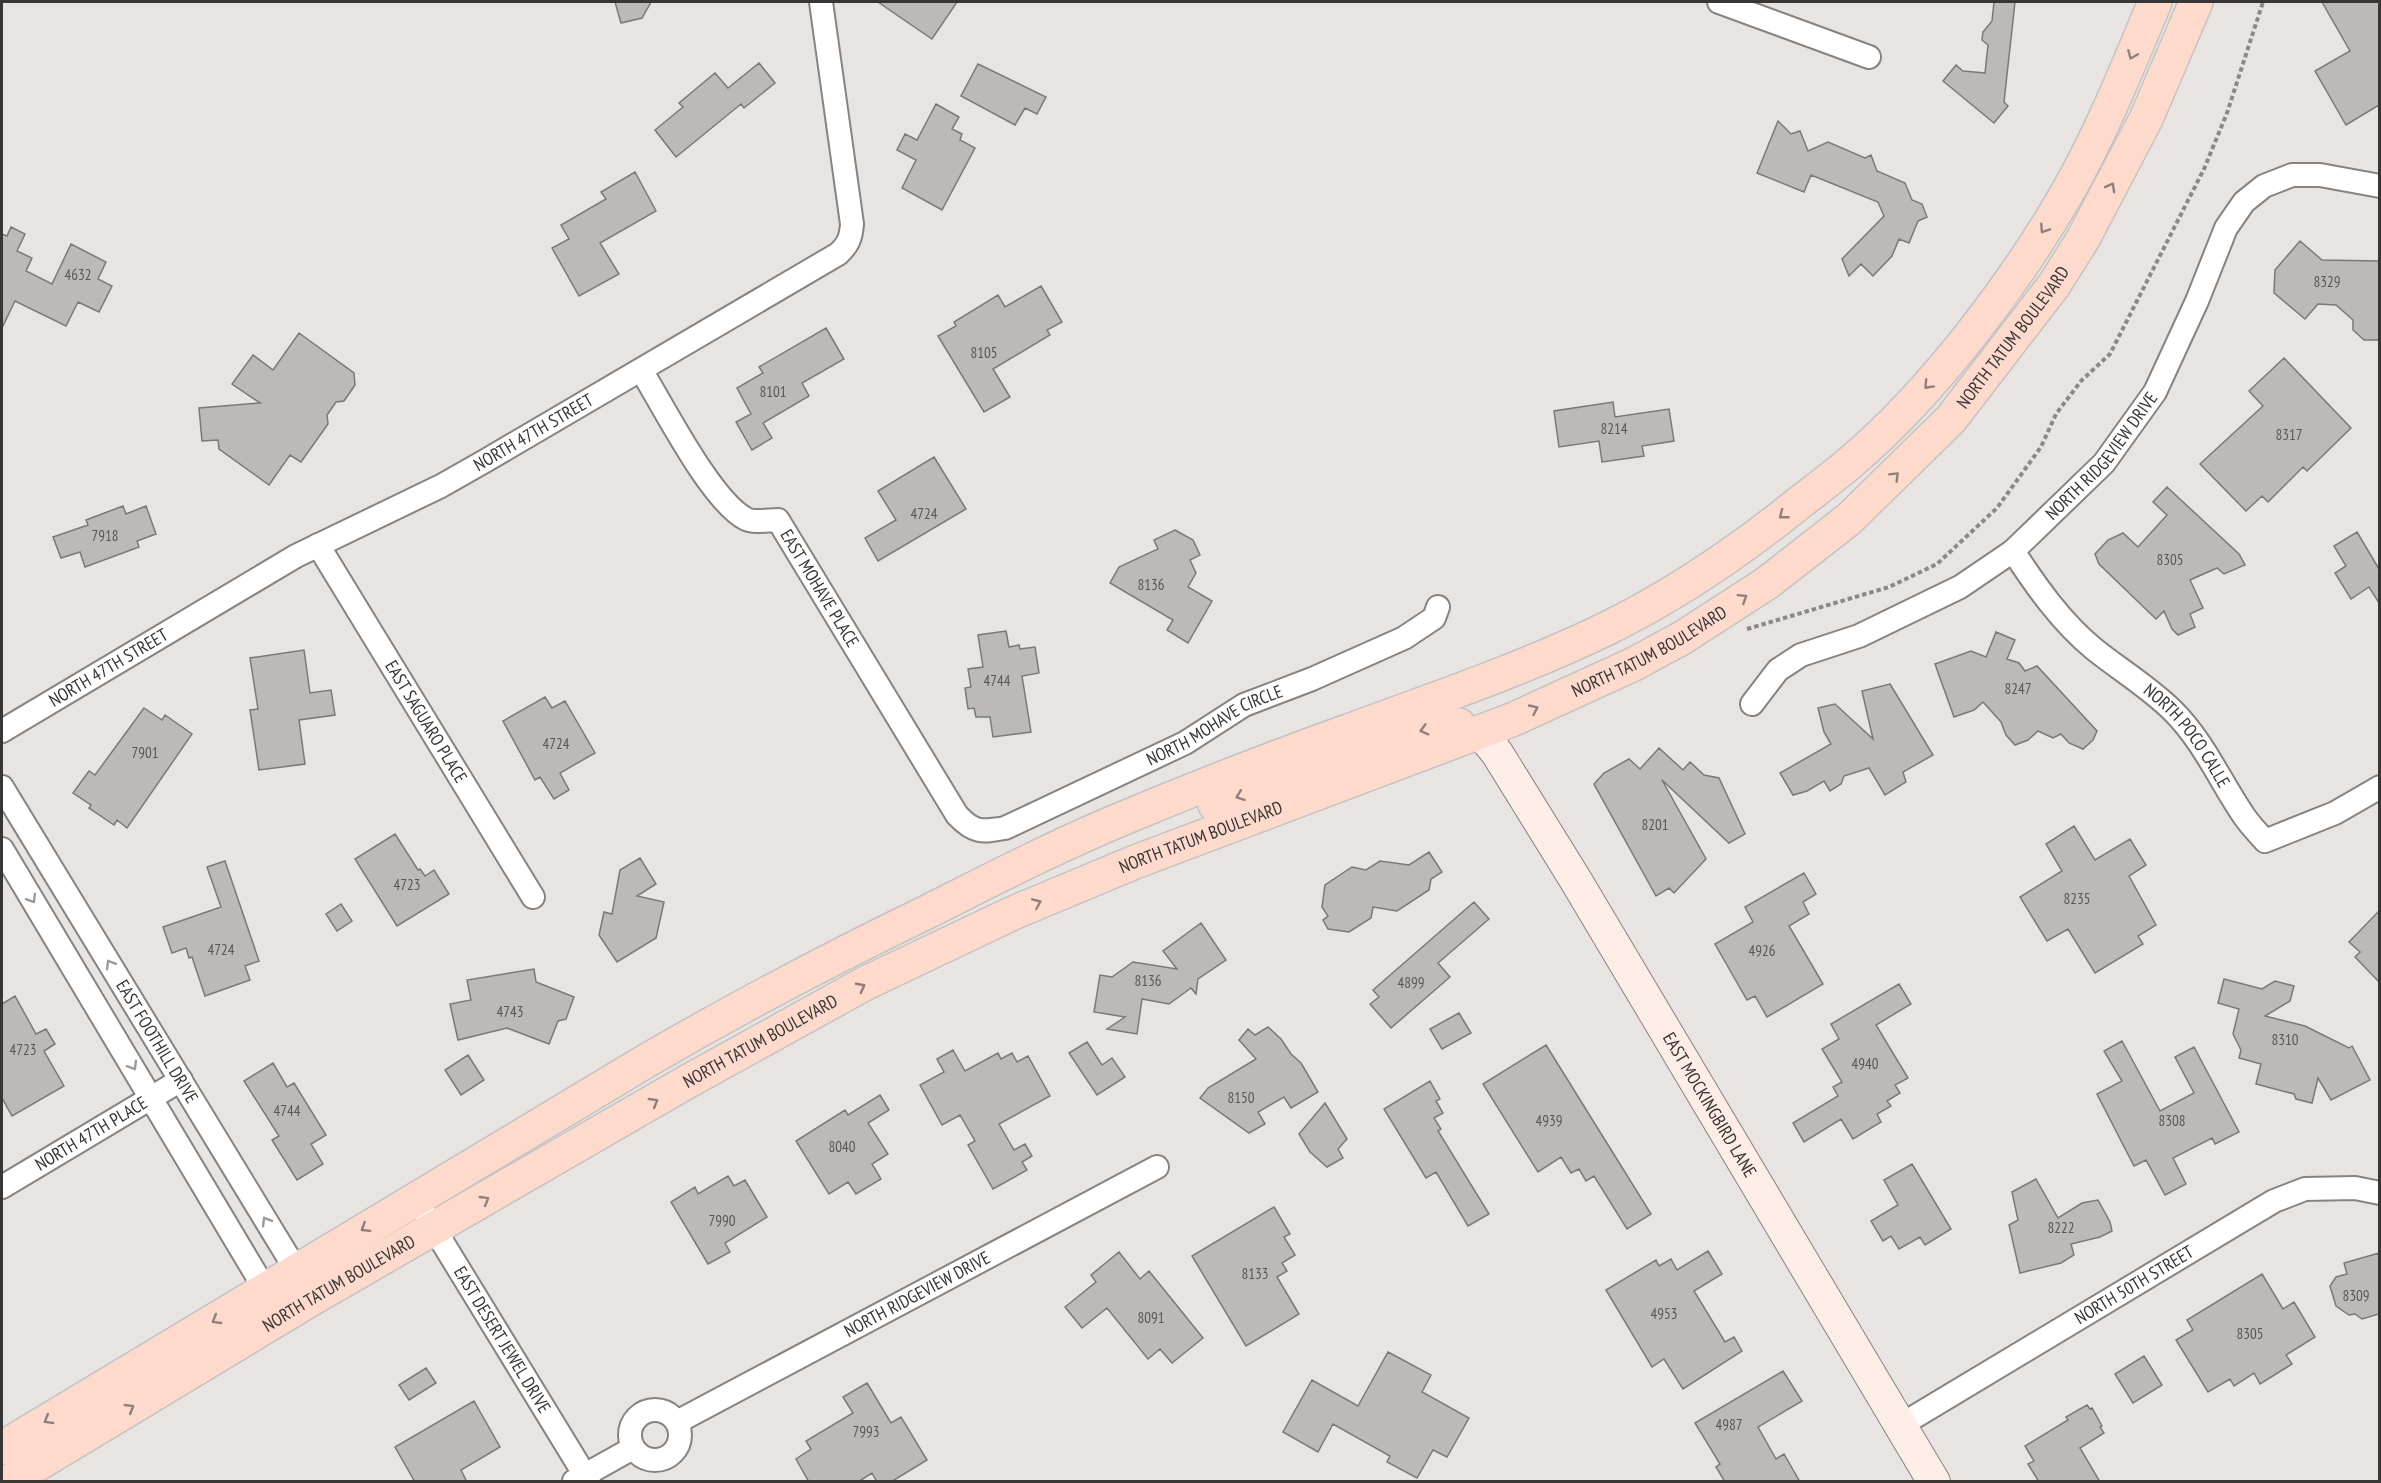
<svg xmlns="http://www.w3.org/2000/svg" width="2381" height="1483" viewBox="0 0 2381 1483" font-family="'PT Sans Narrow',sans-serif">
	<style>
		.building { fill: #bbbab6; stroke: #7a7976; stroke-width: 1.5 }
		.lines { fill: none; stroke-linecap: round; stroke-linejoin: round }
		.street-casing { stroke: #868380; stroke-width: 26 }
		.secondary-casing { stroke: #868380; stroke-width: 34 }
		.primary-casing { stroke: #c3c3c2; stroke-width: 36 }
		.path { stroke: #8b8987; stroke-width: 4; stroke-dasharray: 4.5 3; stroke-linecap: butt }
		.street { stroke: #fff; stroke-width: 22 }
		.secondary { stroke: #feede6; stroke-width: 32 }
		.primary { stroke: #fedacd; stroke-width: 33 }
		.oneway { stroke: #918079 }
		.oneway2 { stroke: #9b9a9a }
		.labels { text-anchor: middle; stroke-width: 4.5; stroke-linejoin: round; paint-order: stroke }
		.number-label { font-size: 15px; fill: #585755 }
		.street-label { font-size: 18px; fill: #373635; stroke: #f4f1ee }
	</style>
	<rect width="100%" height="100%" fill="#e7e4e1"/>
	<path class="building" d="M615 2H651L642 18 621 23Z
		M878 2H957L932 39Z
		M1994 2H2015L2004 102 2008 106 1994 123 1943 81 1956 65 1963 71 1985 73 1988 45 1982 40 1983 32 1992 21Z
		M2322 2H2379V105L2346 125 2315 71 2350 51Z
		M759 63 775 83 744 108 741 104 676 157 655 130 683 107 679 103 715 73 728 88Z
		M978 64 1046 97 1037 114 1025 108 1015 125 961 96Z
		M936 104 959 117 952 129 962 134 960 140 975 148 942 210 902 188 916 160 897 150 905 134 917 140Z
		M1778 121 1791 134 1800 131 1808 151 1828 142 1865 158 1871 155 1877 171 1905 183 1912 200 1922 204 1927 217 1918 221 1909 243 1899 239 1892 256 1873 276 1861 264 1849 276 1842 259 1884 216 1878 202 1811 175 1804 192 1757 173Z
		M635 172 656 211 600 243 619 274 579 296 552 248 569 239 561 225 606 199 601 192Z
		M11 227 25 234 17 251 32 258 26 271 52 284 71 244 106 262 98 279 112 286 99 312 78 302 66 326 15 301 2 328V234L7 236Z
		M2300 241 2322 260 2379 261V340H2364L2353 330V320L2336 305 2318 304 2305 319 2274 293 2275 270Z
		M1041 286 1062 322 1047 330 1050 335 993 369 1010 397 984 412 938 336 956 326 954 322 998 295 1005 307Z
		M826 328 844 359 802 383 809 396 763 423 772 438 752 450 736 422 751 414 737 388 763 373 759 367Z
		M299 333 354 373 355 385 344 401 336 402 327 415 328 424 301 462 290 455 269 485 219 449 218 440 202 441 199 408 260 403 232 384 253 355 273 370Z
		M2284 358 2351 428 2307 471 2303 467 2268 502 2262 496 2246 511 2200 464 2263 406 2249 391Z
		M1613 402 1615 417 1669 409 1674 441 1642 446 1644 456 1602 462 1599 441 1559 447 1554 411Z
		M934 457 966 509 878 561 865 538 896 520 878 491Z
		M2167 487 2239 554 2245 565 2224 574 2217 568 2190 580 2203 608 2190 614 2195 627 2178 635 2172 629 2164 611 2156 619 2099 564 2095 554 2108 540 2123 533 2138 547 2167 515 2153 502Z
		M123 506 126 514 146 506 156 534 137 541 139 547 85 567 80 552 61 558 53 537 88 525 86 520Z
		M1175 530 1193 540 1200 555 1190 560 1196 573 1188 587 1212 601 1188 643 1167 630 1173 620 1110 583 1119 567 1158 549 1154 540Z
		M2357 532 2379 569V603L2369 587 2351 599 2335 573 2346 566 2334 546Z
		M1006 631 1009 647 1019 645 1020 649 1035 647 1039 673 1022 676 1031 732 993 737 990 717H976L974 708 968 709 965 688 971 687 968 669 983 667 978 635Z
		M1996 632 2015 640 2007 659 2019 663 2025 671 2037 666 2097 731 2093 740 2083 749 2069 743 2061 734 2053 738 2038 731 2028 740 2015 745 2006 735 2001 722 1983 702 1974 710 1954 717 1935 664 1971 651 1986 657Z
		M304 650 310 693 331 690 335 715 299 720 305 764 259 770 250 710 258 709 250 658Z
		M1890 684 1933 755 1903 772 1906 782 1885 795 1869 768 1844 776 1841 784 1830 791 1824 781 1807 791 1793 795 1780 773 1831 744 1824 732 1818 708 1835 704 1873 739 1862 691Z
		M545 697 552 708 565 701 595 753 560 773 569 790 554 799 540 777 535 780 503 721Z
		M144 708 162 720 165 715 192 734 127 828 117 820 114 825 89 808 91 805 73 793 89 771 95 775Z
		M1659 748 1683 770 1690 762 1704 775 1719 778 1745 834 1729 843 1662 780 1706 859 1674 893 1669 888 1656 896 1594 784 1604 773 1629 759 1640 769Z
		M2074 826 2095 860 2130 839 2146 865 2129 876 2156 925 2138 936 2143 944 2095 973 2068 929 2047 941 2020 897 2062 871 2046 844Z
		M395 834 418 870 420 869 425 876 434 870 449 894 397 926 355 859Z
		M1429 852 1442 872 1431 879 1429 890 1397 911 1373 907 1371 918 1349 932 1328 929 1323 920 1328 916 1322 907 1325 885 1352 867 1366 870 1380 861 1409 865Z
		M640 858 656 884 637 896 664 902 656 938 617 962 599 935 604 912 612 914 620 870Z
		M225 861 259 961 245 966 250 980 205 996 192 957 189 958 186 948 172 953 163 927 221 907 207 867Z
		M1804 873 1816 894 1803 902 1809 914 1789 926 1823 984 1767 1017 1755 996 1747 1000 1715 944 1753 922 1745 907Z
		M1474 902 1489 919 1438 963 1450 977 1391 1028 1370 1004 1379 997 1373 990Z
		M341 904 352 921 337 931 326 914Z
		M2379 911V982L2355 957 2360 952 2349 942Z
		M1201 923 1226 960 1198 979 1196 994 1191 988 1169 1004 1142 999 1137 1034 1107 1029 1125 1017 1094 1012 1100 975 1112 977 1133 962 1177 969 1163 951Z
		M534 969 536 982 574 997 566 1019 558 1021 549 1044 507 1028 458 1040 450 1004 471 1000 467 980Z
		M2224 979 2262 989 2275 981 2294 986 2290 1001 2265 1016 2305 1026 2349 1048 2352 1046 2370 1080 2331 1100 2318 1078 2312 1103 2296 1099 2294 1094 2256 1084 2261 1064 2239 1058 2241 1050 2233 1034 2239 1009 2218 1003Z
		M1899 984 1911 1004 1876 1025 1908 1078 1895 1085 1900 1093 1887 1101 1891 1106 1877 1114 1881 1122 1853 1139 1841 1119 1804 1142 1793 1123 1838 1096 1833 1087 1842 1082 1822 1049 1839 1039 1831 1024Z
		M15 996 36 1034 46 1029 55 1044 44 1051 64 1086 12 1116 2 1098V1004Z
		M1459 1013 1471 1033 1442 1049 1430 1029Z
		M1268 1027 1281 1039 1291 1054 1301 1063 1318 1092 1291 1108 1284 1097 1258 1112 1265 1124 1249 1133 1200 1098 1208 1088 1256 1059 1239 1040 1248 1029 1255 1035Z
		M2122 1041 2160 1111 2194 1093 2175 1057 2194 1047 2239 1132 2215 1144 2212 1138 2173 1158 2186 1184 2165 1195 2146 1160 2134 1166 2097 1094 2122 1081 2104 1051Z
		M1087 1042 1102 1065 1112 1058 1125 1077 1097 1095 1069 1053Z
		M1546 1045 1651 1214 1627 1229 1594 1176 1586 1181 1579 1169 1571 1173 1561 1157 1538 1172 1483 1084Z
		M953 1050 965 1071 998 1053 1001 1059 1012 1053 1017 1062 1028 1056 1050 1096 999 1124 1014 1150 1025 1144 1032 1156 1022 1162 1027 1170 993 1189 968 1145 975 1141 960 1115 942 1125 920 1085 944 1072 937 1059Z
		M468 1055 484 1080 461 1095 445 1070Z
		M273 1063 287 1087 294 1083 326 1135 311 1144 323 1164 297 1180 272 1140 279 1136 244 1081Z
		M1430 1081 1440 1099 1436 1101 1443 1113 1434 1118 1441 1129 1438 1131 1489 1214 1468 1226 1436 1172 1426 1178 1384 1109Z
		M880 1095 889 1110 868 1123 888 1154 872 1164 881 1179 856 1194 848 1182 829 1194 796 1141 845 1110 848 1115Z
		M1325 1103 1347 1139 1338 1149 1343 1158 1327 1167 1310 1152 1299 1134Z
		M1912 1164 1951 1229 1925 1245 1920 1237 1899 1249 1891 1236 1883 1241 1871 1221 1898 1205 1884 1180Z
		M728 1176 734 1186 745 1180 767 1217 725 1243 730 1252 708 1264 671 1202 695 1187 698 1194Z
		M2036 1179 2058 1218 2082 1203 2098 1200 2110 1222 2112 1231 2100 1237 2071 1244 2074 1255 2061 1263 2020 1273 2009 1225 2018 1220 2012 1192Z
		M1274 1207 1290 1234 1284 1237 1295 1255 1282 1263 1287 1271 1277 1277 1299 1314 1246 1346 1192 1256Z
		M1708 1251 1722 1274 1694 1291 1725 1342 1734 1337 1742 1351 1683 1389 1664 1359 1652 1367 1606 1290 1656 1260 1659 1266 1671 1259 1677 1270Z
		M1119 1252 1140 1279 1149 1271 1203 1338 1172 1363 1160 1349 1148 1359 1107 1308 1082 1328 1065 1307 1096 1282 1091 1275Z
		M2379 1253V1314L2362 1319 2355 1314 2349 1315 2336 1306 2330 1286 2336 1277 2347 1274 2344 1263Z
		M2262 1274 2283 1309 2294 1302 2315 1337 2286 1355 2292 1364 2260 1384 2254 1373 2234 1386 2230 1379 2208 1392 2176 1340 2193 1330 2187 1320Z
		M1388 1352 1431 1375 1422 1392 1469 1418 1447 1457 1433 1450 1417 1478 1387 1462 1390 1456 1333 1424 1318 1452 1283 1432 1312 1380 1358 1406Z
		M2144 1356 2162 1385 2133 1403 2115 1374Z
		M426 1368 436 1383 409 1400 399 1385Z
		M1783 1371 1802 1401 1758 1427 1776 1459 1784 1454 1800 1482H1725L1716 1467 1720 1464 1695 1423Z
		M867 1383 891 1423 901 1417 927 1460 891 1482H877L872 1473 858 1482H809L796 1459 811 1449 806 1441 853 1413 843 1397Z
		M474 1401 500 1447 461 1470 467 1482H415L395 1447Z
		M2087 1405 2090 1409 2092 1408 2102 1426 2100 1427 2104 1433 2080 1448 2100 1482H2039L2028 1464 2034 1461 2025 1446 2068 1420 2066 1417Z"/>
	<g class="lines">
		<g class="street-casing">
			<g id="street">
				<path d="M1719 2 1869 57"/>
				<path id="s1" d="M641 370C664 407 711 501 746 519 754 523 769 520 778 520L957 815C974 833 981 832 1005 828L1185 743 1244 705 1312 679 1404 638 1434 618 1438 607"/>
				<path id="s2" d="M318 545 533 897"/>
				<path id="s3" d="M2013 551C2036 586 2061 622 2094 649 2120 670 2149 687 2173 711 2204 742 2220 781 2244 816 2250 825 2258 833 2265 841L2335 813 2380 787"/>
				<path id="s4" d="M1752 704 1778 670 1801 655 1859 636 1960 587 2013 551 2104 463 2155 392 2197 301 2226 228 2244 202 2264 186 2292 175H2320L2380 186"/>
				<path id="s5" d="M2 731 296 556 441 486 485 461 838 254C848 245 851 238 852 224L821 2"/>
				<path id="s6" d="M2 787 304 1283"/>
				<path d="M2 849 272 1301"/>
				<path id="s7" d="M2 1187 181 1080"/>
				<path id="s8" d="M427 1217 589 1482"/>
				<circle cx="655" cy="1435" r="25"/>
				<path id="s9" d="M677 1422 1157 1167"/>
				<path id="s10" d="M1901 1425 2274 1201 2305 1189 2355 1188 2380 1193"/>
				<path d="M574 1481 633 1448"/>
			</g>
		</g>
		<g class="secondary-casing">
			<g id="secondary">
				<path id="s11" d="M1480 732 1497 753 1575 879 1934 1482"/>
			</g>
		</g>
		<g class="primary-casing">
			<g id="primary">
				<path d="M1215 805C1257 790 1298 774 1340 758 1376 744 1419 724 1459 725"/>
				<path d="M2 1448 646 1061C737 1008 830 959 925 913 991 880 1056 846 1124 818 1198 787 1273 758 1348 731 1435 699 1523 669 1606 629 1669 598 1729 558 1784 515 1806 497 1830 480 1852 461 1933 392 2014 285 2067 193 2102 132 2128 66 2155 2"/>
				<path id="s12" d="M8 1482 313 1298 685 1083 864 984 1013 913 1135 862 1514 719 1634 664 1682 638 1767 583 1849 519 1951 419 2054 285 2083 239 2146 119 2196 2"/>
			</g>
		</g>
		<path class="path" d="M1747 629 1889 587 1937 564 1997 508 2041 447 2056 414 2081 381 2110 354 2204 169 2227 113 2263 2"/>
		<use href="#street" class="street"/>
		<use href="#secondary" class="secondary"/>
		<use href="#primary" class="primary"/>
	</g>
	<defs><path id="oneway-chevron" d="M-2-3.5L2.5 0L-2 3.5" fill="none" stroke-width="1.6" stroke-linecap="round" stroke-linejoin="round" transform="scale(1.5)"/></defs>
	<g class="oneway">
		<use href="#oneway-chevron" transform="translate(2132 55) rotate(113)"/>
		<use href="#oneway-chevron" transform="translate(2111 187) rotate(-61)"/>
		<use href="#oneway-chevron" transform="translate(2044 229) rotate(123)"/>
		<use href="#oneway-chevron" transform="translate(1928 385) rotate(133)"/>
		<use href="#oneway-chevron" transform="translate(1895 476) rotate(-45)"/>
		<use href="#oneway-chevron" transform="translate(1783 515) rotate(142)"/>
		<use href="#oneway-chevron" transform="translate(1743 598) rotate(-32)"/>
		<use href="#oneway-chevron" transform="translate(1534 709) rotate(-25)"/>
		<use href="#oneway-chevron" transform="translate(1424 730) rotate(165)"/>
		<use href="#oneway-chevron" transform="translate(1240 796) rotate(159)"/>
		<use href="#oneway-chevron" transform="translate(1037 903) rotate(-23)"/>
		<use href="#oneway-chevron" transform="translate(861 987) rotate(-28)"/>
		<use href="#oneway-chevron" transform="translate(654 1102) rotate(-30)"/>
		<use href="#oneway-chevron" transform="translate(485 1200) rotate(-30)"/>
		<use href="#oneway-chevron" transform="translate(365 1228) rotate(148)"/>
		<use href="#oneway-chevron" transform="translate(216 1320) rotate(149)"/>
		<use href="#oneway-chevron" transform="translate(130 1408) rotate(-31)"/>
		<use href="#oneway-chevron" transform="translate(48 1420) rotate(149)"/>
	</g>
	<g class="oneway2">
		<use href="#oneway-chevron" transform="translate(32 899) rotate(59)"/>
		<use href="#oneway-chevron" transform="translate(110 964) rotate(-121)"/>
		<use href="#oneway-chevron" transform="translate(133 1066) rotate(59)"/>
		<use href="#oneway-chevron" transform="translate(266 1221) rotate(-121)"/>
	</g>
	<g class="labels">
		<g class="number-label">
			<text x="78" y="280">4632</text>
			<text x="2327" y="287">8329</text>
			<text x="984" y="358">8105</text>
			<text x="773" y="397">8101</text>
			<text x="1614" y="434">8214</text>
			<text x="2289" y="440">8317</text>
			<text x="924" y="519">4724</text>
			<text x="105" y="541">7918</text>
			<text x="2170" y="565">8305</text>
			<text x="1151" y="590">8136</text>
			<text x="997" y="686">4744</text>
			<text x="2018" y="694">8247</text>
			<text x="556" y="749">4724</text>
			<text x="145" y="758">7901</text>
			<text x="1655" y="830">8201</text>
			<text x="407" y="890">4723</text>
			<text x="2077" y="904">8235</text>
			<text x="221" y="955">4724</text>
			<text x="1762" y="956">4926</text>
			<text x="1148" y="986">8136</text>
			<text x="1411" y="988">4899</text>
			<text x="510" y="1017">4743</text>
			<text x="2285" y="1045">8310</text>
			<text x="23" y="1055">4723</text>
			<text x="1865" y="1069">4940</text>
			<text x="1241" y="1103">8150</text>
			<text x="287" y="1116">4744</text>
			<text x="1549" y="1126">4939</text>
			<text x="2172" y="1126">8308</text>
			<text x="842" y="1152">8040</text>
			<text x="722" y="1226">7990</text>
			<text x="2061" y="1233">8222</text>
			<text x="1255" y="1279">8133</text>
			<text x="2356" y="1301">8309</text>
			<text x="1664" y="1319">4953</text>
			<text x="1151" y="1323">8091</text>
			<text x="2250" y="1339">8305</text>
			<text x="1729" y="1430">4987</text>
			<text x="866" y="1437">7993</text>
		</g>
		<g class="street-label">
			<text dy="6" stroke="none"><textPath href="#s12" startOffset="2330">NORTH TATUM BOULEVARD</textPath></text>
			<text dy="6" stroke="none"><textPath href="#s5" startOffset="610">NORTH 47TH STREET</textPath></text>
			<text dy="6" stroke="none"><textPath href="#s4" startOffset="438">NORTH RIDGEVIEW DRIVE</textPath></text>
			<text dy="6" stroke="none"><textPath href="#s1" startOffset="296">EAST MOHAVE PLACE</textPath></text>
			<text dy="6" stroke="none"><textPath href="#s12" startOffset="1844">NORTH TATUM BOULEVARD</textPath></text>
			<text dy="6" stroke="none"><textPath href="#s5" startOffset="124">NORTH 47TH STREET</textPath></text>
			<text dy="6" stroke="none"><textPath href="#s2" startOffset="207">EAST SAGUARO PLACE</textPath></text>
			<text dy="6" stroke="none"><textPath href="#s1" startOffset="848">NORTH MOHAVE CIRCLE</textPath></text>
			<text dy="6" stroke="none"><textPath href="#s3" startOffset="256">NORTH POCO CALLE</textPath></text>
			<text dy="6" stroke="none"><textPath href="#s12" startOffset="1358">NORTH TATUM BOULEVARD</textPath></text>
			<text dy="6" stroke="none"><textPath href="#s6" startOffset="298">EAST FOOTHILL DRIVE</textPath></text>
			<text dy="6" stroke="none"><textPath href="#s12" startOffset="872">NORTH TATUM BOULEVARD</textPath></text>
			<text dy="6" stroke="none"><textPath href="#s11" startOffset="438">EAST MOCKINGBIRD LANE</textPath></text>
			<text dy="6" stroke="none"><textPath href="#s7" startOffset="104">NORTH 47TH PLACE</textPath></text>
			<text dy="6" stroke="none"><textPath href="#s12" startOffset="386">NORTH TATUM BOULEVARD</textPath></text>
			<text dy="6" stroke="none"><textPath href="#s10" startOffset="272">NORTH 50TH STREET</textPath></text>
			<text dy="6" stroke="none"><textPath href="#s9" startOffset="272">NORTH RIDGEVIEW DRIVE</textPath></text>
			<text dy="6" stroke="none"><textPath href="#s8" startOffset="144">EAST DESERT JEWEL DRIVE</textPath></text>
		</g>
	</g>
	<rect width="2381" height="1483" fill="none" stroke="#373635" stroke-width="6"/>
</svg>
